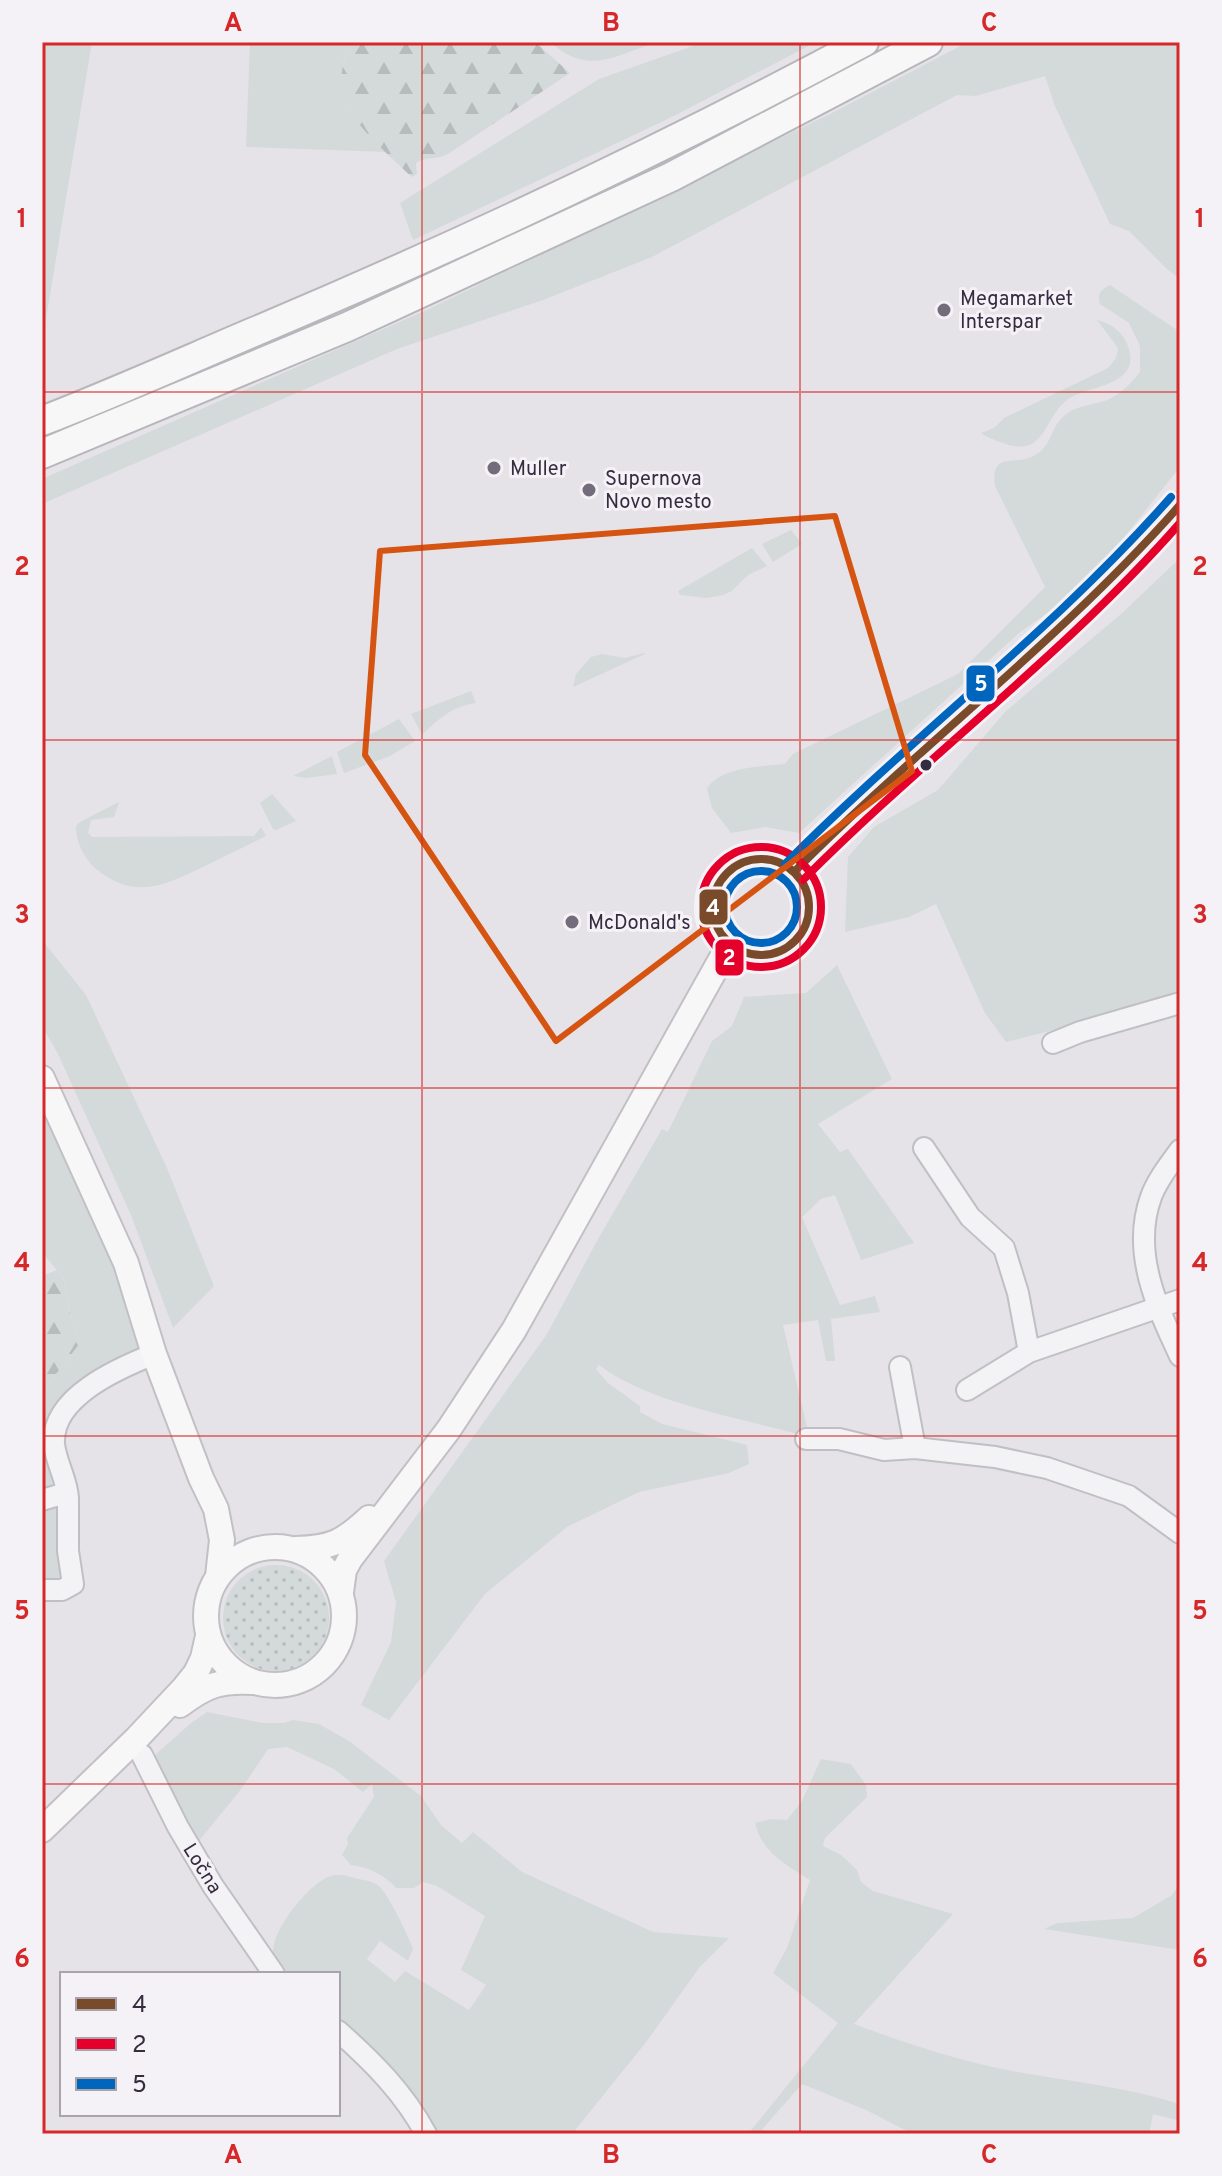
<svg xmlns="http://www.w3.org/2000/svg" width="1222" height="2176" viewBox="0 0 1222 2176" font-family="Overpass,sans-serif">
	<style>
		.green { fill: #d3dad9 }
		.forest { fill: url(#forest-firs) }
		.garden { fill: url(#garden-dots) }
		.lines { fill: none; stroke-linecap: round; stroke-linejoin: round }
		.minor-casing { stroke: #c0bfc3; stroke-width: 24 }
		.major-casing { stroke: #c2c0c5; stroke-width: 28 }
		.highway-casing { stroke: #b8b6bc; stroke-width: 32 }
		.minor { stroke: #f3f3f5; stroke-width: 20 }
		.major { stroke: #f7f7f7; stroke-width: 24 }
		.highway { stroke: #f7f7f7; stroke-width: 28 }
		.bus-1-casing { stroke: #f4f2f7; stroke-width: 14 }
		.bus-2-casing { stroke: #f4f2f7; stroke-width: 14 }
		.bus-3-casing { stroke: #f4f2f7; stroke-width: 14 }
		.bus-1 { stroke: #7a4b2a; stroke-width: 8 }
		.bus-2 { stroke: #e4002b; stroke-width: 8 }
		.bus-3 { stroke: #0065bd; stroke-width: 8 }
		.marked { fill: none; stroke: #d65411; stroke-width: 6; stroke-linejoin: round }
		.grid { fill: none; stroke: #d62828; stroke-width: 2; stroke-opacity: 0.55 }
		.poi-dot { fill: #736c7a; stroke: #f4f2f7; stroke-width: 3 }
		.bus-dot { fill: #352c3f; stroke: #f4f2f7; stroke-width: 3 }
		.labels { text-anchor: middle; stroke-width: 6; stroke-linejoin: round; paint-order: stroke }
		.poi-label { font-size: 20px; fill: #352c3f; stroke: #f4f2f7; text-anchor: start }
		.street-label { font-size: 20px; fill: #352c3f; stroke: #f4f2f7 }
		.line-badge { stroke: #f4f2f7; stroke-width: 3 }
		.badge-label { font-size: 22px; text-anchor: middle; font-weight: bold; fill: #fff }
		.neatline { fill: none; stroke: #d62828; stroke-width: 3 }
		.grid-label { font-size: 26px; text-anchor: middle; font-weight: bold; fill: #d62828 }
	</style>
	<defs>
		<pattern id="forest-firs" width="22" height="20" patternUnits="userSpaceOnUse" patternTransform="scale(2)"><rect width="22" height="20" fill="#d3dad9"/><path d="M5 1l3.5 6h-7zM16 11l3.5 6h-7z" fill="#b6bbbb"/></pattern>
		<pattern id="garden-dots" width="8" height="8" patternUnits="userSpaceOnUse" patternTransform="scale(2)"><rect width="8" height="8" fill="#d3dad9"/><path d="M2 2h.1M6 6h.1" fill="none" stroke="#b6bbbb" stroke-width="1.8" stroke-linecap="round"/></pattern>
	</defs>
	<rect width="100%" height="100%" fill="#e5e3e8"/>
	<path class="green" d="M42 42H92L42 343Z
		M250 42H348L350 44C343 59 338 82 343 99 346 111 377 143 387 152L246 147Z
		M551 42H656C616 56 586 76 551 42Z
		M704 42H816L674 116 413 240 400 203 599 79Z
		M968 42H1180V279L1167 269 1129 231 1110 224 1055 106 1045 76 976 96 957 95 652 257 543 300 397 349 42 504V479L429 309 832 113Z
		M1110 285 1180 332V467L1118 545 1053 609 1019 633 799 833 765 827 731 833 712 808 707 788C723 766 760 767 785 764L793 754 958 674 1045 587 995 486C990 452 1014 465 1031 457 1051 449 1049 432 1061 419 1073 405 1091 406 1107 400 1120 395 1131 383 1140 372V346L1129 323 1100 304C1097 293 1101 290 1110 285Z
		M1097 320C1112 324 1122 331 1128 346 1143 387 1086 385 1067 400 1043 418 1046 459 1003 443 995 440 988 438 981 433L994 428 1004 418 1108 368 1116 358 1118 348Z
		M791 530 802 544 773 562 762 544Z
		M752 548 767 566 748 575 732 591 723 595 707 598 680 595 678 591Z
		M1180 558V998L1006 1042 985 1013 936 904 909 917 845 932 848 857 874 827 938 790 1006 711 1121 614Z
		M644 653 645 654 573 687 576 674 591 657 602 654 625 658Z
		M471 691 476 703C453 706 438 719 422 735L411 714Z
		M399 719 415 741 390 756 344 773 337 752Z
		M332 756 337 774 306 778 293 776Z
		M272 794 296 821 276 830 273 829 260 803Z
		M119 802 114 817 91 820 88 833 92 837 254 836 261 827 266 836C246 846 225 856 205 866 166 885 135 901 96 869 84 858 76 843 76 826L80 822Z
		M42 940 86 995 167 1168 214 1286 173 1328 131 1215 58 1054 42 1026Z
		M837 965 892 1079 818 1124 840 1152 848 1149 914 1243 861 1260 835 1195 821 1199 802 1217 840 1305 875 1296 880 1312 831 1319 835 1361H826L818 1320 783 1325 807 1427 801 1435C741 1418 648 1403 599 1365L596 1369 608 1383 640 1406V1412L662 1424 747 1445 749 1464 729 1473 639 1492 567 1527 485 1594 389 1720 361 1705 391 1642 396 1602 384 1561 547 1334 598 1239 662 1129 668 1132 712 1041 732 1026 744 997 806 993Z
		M42 1098 88 1203 145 1348 66 1400 59 1489 42 1494V1392L80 1343 71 1319 64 1279 42 1252Z
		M58 1502V1546L65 1571 60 1583 42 1586V1505Z
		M207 1712 263 1723H284L293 1720 319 1724 349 1741 421 1796 441 1825 462 1843 473 1832 522 1872 653 1932 729 1938 699 1968 647 2041 572 2134H430L338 2026V1974H281C277 1966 273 1960 273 1951 273 1929 308 1885 328 1877 338 1873 348 1876 358 1879 366 1880 376 1882 381 1888 391 1900 408 1935 413 1949L408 1961 380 1941 367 1959 395 1982 405 1971 469 2010 486 1985 461 1970 485 1916 437 1886 423 1882 414 1888H396C385 1875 368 1867 351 1865L342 1855 348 1844 347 1838 374 1797 372 1784 363 1792 334 1769 287 1747 268 1749 242 1788 194 1847 179 1820 155 1755 191 1723Z
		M821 1759 851 1764 866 1785 867 1797 825 1838 823 1846 841 1855 857 1870 861 1882 873 1891 953 1914 854 2024C905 2043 959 2061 1012 2071 1068 2081 1126 2087 1180 2104V2121L1153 2114 1149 2134H913L866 2110 802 2084 758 2134H748L838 2023 773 1973 787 1948 810 1880C786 1865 762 1853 755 1823L771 1819 787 1820 802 1801Z
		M1180 1883V1950L1044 1929 1057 1923 1133 1918 1172 1895Z"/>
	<path class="forest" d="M351 42H535L570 73 448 154C437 160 427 156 416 163L417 174 412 177C390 157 358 128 344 102 336 87 344 56 351 42Z
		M57 1270 64 1280 71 1319 80 1343 42 1392V1276Z"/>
	<path class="garden" d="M223 1618a53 53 0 1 1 106 0a53 53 0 1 1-106 0Z"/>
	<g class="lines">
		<g class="minor-casing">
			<path id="minor" d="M1053 1043 1080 1032 1180 1003
				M924 1148 970 1217 1004 1248 1018 1293 1029 1352
				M1180 1150C1170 1164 1157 1180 1151 1197 1131 1252 1157 1307 1180 1356
				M900 1367 915 1448
				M967 1390 1029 1352 1180 1300
				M806 1439H839L884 1450 915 1448 995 1457 1047 1468 1129 1496 1180 1533
				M42 1500 59 1495 68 1498C67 1479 56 1463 54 1444 51 1397 119 1368 154 1354
				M42 1590H62L73 1584 68 1551V1498
				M142 1755 178 1827 213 1886 274 1974
				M338 2031C373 2062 404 2093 426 2134"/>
		</g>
		<g class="major-casing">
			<path id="major" d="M713 907a48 48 0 1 1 96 0a48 48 0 1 1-96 0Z
				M794 872C916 742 1067 643 1180 505
				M42 1078 126 1263 154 1354 201 1478 216 1509 222 1540 218 1576
				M206 1616a69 69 0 1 1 138 0a69 69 0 1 1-138 0Z
				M296 1549C332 1548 343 1542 369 1518
				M341 1592 344 1570 350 1559 449 1429 514 1330 730 943
				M180 1705C206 1685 221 1680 253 1682
				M42 1830 137 1738 184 1688 196 1673 203 1658 208 1636"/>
		</g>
		<g class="highway-casing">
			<path id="highway" d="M42 421C112 394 181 363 249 334 458 246 664 149 864 42
				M42 454 347 327 671 177 928 42"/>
		</g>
		<use href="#minor" class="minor"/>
		<use href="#major" class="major"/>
		<use href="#highway" class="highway"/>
		<g class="bus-1-casing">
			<path id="bus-1" d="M713 907a48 48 0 1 1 96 0a48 48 0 1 1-96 0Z
				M794 872C919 746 1062 639 1180 505"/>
		</g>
		<g class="bus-2-casing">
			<path id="bus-2" d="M701 907a60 60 0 1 1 120 0a60 60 0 1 1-120 0Z
				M803 880C925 757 1065 654 1180 523"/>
		</g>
		<g class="bus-3-casing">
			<path id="bus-3" d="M785 864C911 737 1053 631 1171 497
				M725 907a36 36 0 1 1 72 0a36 36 0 1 1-72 0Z"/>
		</g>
		<use href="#bus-1" class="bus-1"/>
		<use href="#bus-2" class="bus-2"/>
		<use href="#bus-3" class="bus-3"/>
	</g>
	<path class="marked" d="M835 516 912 771 556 1041 365 755 380 551Z"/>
	<path class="grid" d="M422 42V2134M800 42V2134M42 392H1180M42 740H1180M42 1088H1180M42 1436H1180M42 1784H1180"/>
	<g class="poi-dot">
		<circle cx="944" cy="310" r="8"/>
		<circle cx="494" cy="468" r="8"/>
		<circle cx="589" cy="490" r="8"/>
		<circle cx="572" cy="922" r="8"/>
	</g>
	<circle class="bus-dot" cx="926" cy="765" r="7"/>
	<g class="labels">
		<g class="poi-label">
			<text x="960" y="305">Megamarket<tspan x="960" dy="23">Interspar</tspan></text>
			<text x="510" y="475">Muller</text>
			<text x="605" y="485">Supernova<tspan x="605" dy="23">Novo mesto</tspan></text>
			<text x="588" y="929">McDonald's</text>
		</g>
		<g class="street-label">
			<text transform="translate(203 1868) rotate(58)" y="7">Ločna</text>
		</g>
	</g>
	<g class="line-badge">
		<rect x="965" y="664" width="31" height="39" rx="8" fill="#0065bd"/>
		<rect x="698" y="888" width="31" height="38" rx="8" fill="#7a4b2a"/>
		<rect x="714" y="938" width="31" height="39" rx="8" fill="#e4002b"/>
	</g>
	<g class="badge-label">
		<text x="981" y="691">5</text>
		<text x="713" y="915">4</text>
		<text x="729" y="965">2</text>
	</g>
	<rect width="1222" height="2176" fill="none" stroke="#f4f2f7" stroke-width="88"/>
	<rect x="60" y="1972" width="280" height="144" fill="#f4f2f7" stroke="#a8a3ad" stroke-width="2"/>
	<rect x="76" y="1998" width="40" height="12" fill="#7a4b2a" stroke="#a8a3ad" stroke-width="2"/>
	<text x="132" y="2012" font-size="24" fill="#352c3f">4</text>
	<rect x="76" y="2038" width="40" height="12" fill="#e4002b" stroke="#a8a3ad" stroke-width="2"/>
	<text x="132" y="2052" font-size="24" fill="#352c3f">2</text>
	<rect x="76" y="2078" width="40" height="12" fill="#0065bd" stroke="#a8a3ad" stroke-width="2"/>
	<text x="132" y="2092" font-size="24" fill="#352c3f">5</text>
	<rect x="44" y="44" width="1134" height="2088" class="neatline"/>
	<g class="grid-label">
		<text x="233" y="31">A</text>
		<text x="611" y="31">B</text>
		<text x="989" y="31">C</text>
		<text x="22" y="227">1</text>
		<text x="1200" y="227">1</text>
		<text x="22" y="575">2</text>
		<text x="1200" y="575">2</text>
		<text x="22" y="923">3</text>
		<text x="1200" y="923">3</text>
		<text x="22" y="1271">4</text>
		<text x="1200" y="1271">4</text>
		<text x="22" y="1619">5</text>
		<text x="1200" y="1619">5</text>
		<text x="22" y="1967">6</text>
		<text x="1200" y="1967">6</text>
		<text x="233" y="2163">A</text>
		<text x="611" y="2163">B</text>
		<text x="989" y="2163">C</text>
	</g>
</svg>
